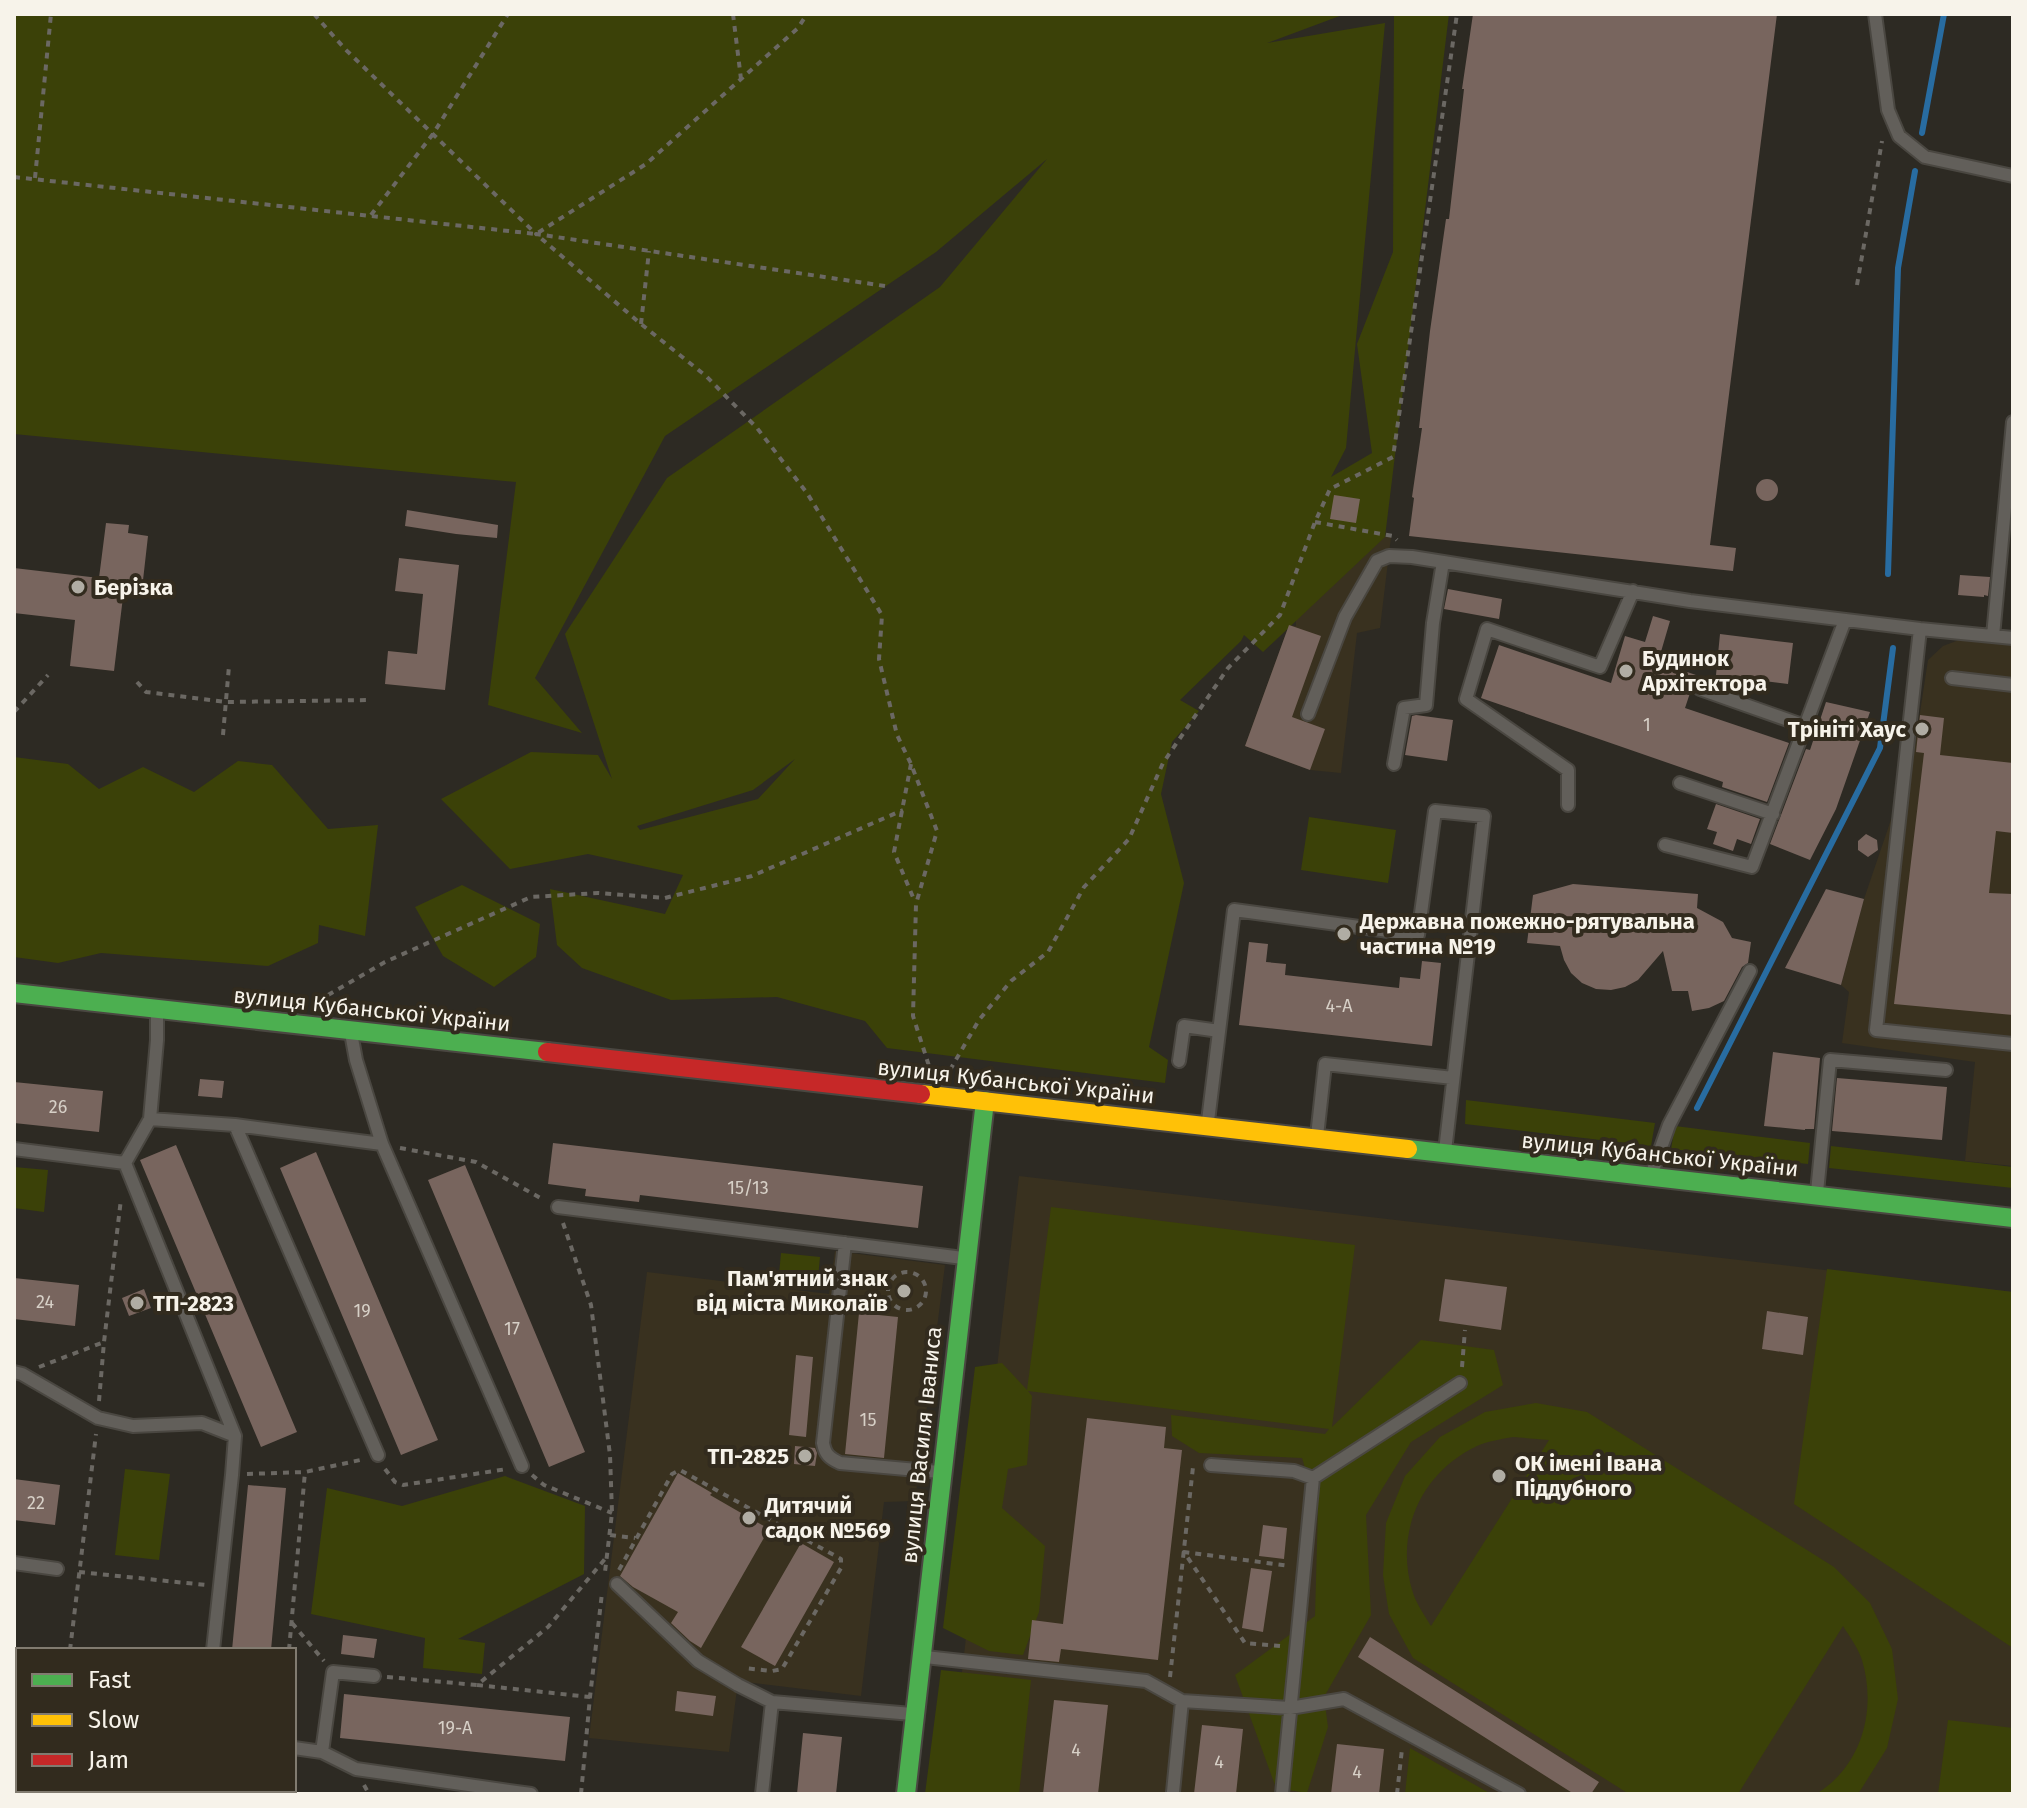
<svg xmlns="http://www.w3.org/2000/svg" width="2027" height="1808" viewBox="0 0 2027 1808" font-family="'Fira Sans',sans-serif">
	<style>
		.built { fill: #39311f }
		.green { fill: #3b4108; fill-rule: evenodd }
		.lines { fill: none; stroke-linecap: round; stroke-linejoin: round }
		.stream { stroke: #286ca1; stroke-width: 6 }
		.building { fill: #78655e }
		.lane-casing { stroke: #4a4741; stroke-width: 16 }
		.fast-casing { stroke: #4a4741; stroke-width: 22 }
		.slow-casing { stroke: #4a4741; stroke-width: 22 }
		.jam-casing { stroke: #4a4741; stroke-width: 22 }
		.path { stroke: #6b6863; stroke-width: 4; stroke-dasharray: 6 6; stroke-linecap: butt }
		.lane { stroke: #625f5a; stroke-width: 12 }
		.fast { stroke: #4caf50; stroke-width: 18 }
		.slow { stroke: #ffc107; stroke-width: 18 }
		.jam { stroke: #c62828; stroke-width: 18 }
		.poi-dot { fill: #b0ada4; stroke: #322b1e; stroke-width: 3 }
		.labels { text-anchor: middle; stroke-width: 8; stroke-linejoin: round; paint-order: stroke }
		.number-label { font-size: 18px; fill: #d7d0c7 }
		.poi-label { font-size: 22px; font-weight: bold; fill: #f7f3ea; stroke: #322b1e; text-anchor: start }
		.street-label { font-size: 22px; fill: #f7f3ea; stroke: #322b1e }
	</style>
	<rect width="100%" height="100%" fill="#2d2a23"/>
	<path class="built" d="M1319 526 1391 537 1380 628 1357 633 1341 773 1310 770 1245 746 1289 625 1296 626 1295 603Z
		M1959 640 2013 645V1166L1965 1161 1975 1062 1842 1043 1849 992 1841 985 1864 899 1914 752 1928 660 1943 646Z
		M1019 1176 2013 1292V1794H948Z
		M835 1251 945 1265 915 1501 884 1502 861 1696 738 1681 729 1752 589 1738 647 1272 829 1294Z"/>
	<path class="green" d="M14 14H1345L1267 43 1385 23 1346 448 1331 477 1372 453 1357 344 1393 252 1394 14H1449L1385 537 1263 652 1244 635 1241 641 1180 700 1199 711 1172 742 1161 794 1184 883 1149 1047 1168 1060 1165 1083 887 1048 865 1021 777 997 671 1000 582 968 557 945 550 889 665 914 683 875 588 854 510 869 441 799 531 752 598 755 612 779 565 634 667 478 940 287 1047 159 936 252 665 436 535 678 582 733 488 705 516 482 14 434ZM795 759 758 799 640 830 637 826 753 790Z
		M14 757 68 764 99 789 143 767 194 792 238 761 272 765 328 829 378 825 365 936 319 925 318 943 268 966 101 953 58 963 14 957Z
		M1309 817 1396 830 1388 883 1301 870Z
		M462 885 540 924 536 957 494 987 443 956 415 907Z
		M1466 1100 1655 1123 1651 1146 1465 1124Z
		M1675 1126 1810 1143 1808 1164 1671 1149Z
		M1831 1146 2013 1167V1188L1829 1168Z
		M14 1167 48 1170 44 1212 14 1208Z
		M1051 1207 1355 1245 1332 1427 1421 1340 1494 1350 1503 1385 1411 1442 1366 1515 1371 1615 1324 1697 1328 1727 1307 1793 1276 1788 1235 1675 1315 1616 1318 1509 1302 1458 1199 1453 1172 1436 1171 1415 1325 1434 1329 1429 1028 1391 1032 1396 1027 1465 1008 1469 1002 1508 1045 1546 1039 1612 1023 1655 989 1651 943 1628 975 1367 1002 1363 1027 1390Z
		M781 1253 820 1257 817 1289 778 1285Z
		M1827 1269 2013 1292V1648L1794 1504Z
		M1536 1403 1587 1412 1834 1567 1870 1603 1892 1649 1898 1699 1887 1748 1860 1791 1856 1794H1816C1862 1766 1877 1710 1862 1660 1858 1648 1850 1637 1843 1626L1738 1794H1629L1413 1658 1389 1614 1383 1575 1386 1523 1405 1476 1440 1437 1485 1412ZM1513 1437 1549 1440 1431 1626C1425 1616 1417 1605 1413 1593 1394 1534 1420 1473 1477 1446 1488 1441 1502 1439 1513 1437Z
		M125 1469 170 1474 159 1560 115 1555Z
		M505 1476 585 1506 584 1574 458 1639 485 1643 482 1674 423 1668 425 1638 311 1614 327 1488 402 1506Z
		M941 1670 1031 1680 1019 1794H925Z
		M1948 1720 2013 1728V1794H1938Z
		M1410 1748 1491 1794H1405Z"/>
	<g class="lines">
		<path class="stream" d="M1922 133 1944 14
			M1888 574 1898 268 1915 171
			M1697 1108 1880 748 1893 648"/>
	</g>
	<path class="building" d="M1473 14H1777L1710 545 1736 548 1733 571 1409 536 1414 498 1412 497 1422 428H1419L1430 331 1446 219H1449L1464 89H1462Z
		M1756 490a11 11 0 1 1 22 0a11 11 0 1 1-22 0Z
		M1334 495 1360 499 1356 523 1330 519Z
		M407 510 498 525 497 538 456 534 405 526Z
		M106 523 129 525 128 533 148 536 141 598 123 597 114 671 70 666 75 620 14 613V568L99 578Z
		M399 558 459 565 445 690 385 684 388 651 417 654 423 594 395 591Z
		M1960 575 1990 577 1988 596 1984 595V597L1958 595Z
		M1448 589 1502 599 1499 619 1444 609Z
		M1653 616 1670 621 1658 662 1696 675 1685 708 1789 743 1767 802 1722 787 1723 782 1481 698 1499 645 1611 683 1625 636 1645 642Z
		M1289 625 1321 636 1292 717 1325 729 1310 770 1245 746Z
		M1720 634 1793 643 1788 684 1716 675Z
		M1826 702 1870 712 1836 809 1810 860 1770 844 1806 749 1810 750Z
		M1416 715 1453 720 1447 761 1405 755 1412 716Z
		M1920 715 1944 718 1940 755 2013 763V833L1996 831 1989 893 2013 894V1015L1894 1004 1924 753 1916 752Z
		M1716 804 1760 819 1751 844 1737 839 1733 851 1713 844 1717 832 1707 829Z
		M1866 834 1877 840 1878 850 1868 857 1858 850V841Z
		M1573 884 1698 894 1697 908 1723 922 1732 938 1751 942 1748 963 1742 967 1724 1001 1709 1008 1692 1011 1688 991H1672L1663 951 1638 980 1625 987 1611 990 1596 989 1582 983 1571 973 1564 960 1560 946 1527 943 1533 895Z
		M1826 889 1864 899 1841 985 1785 968Z
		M1249 942 1268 944 1266 962 1286 964 1285 975 1399 988 1400 977 1420 979 1422 961 1441 963 1432 1046 1239 1025Z
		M1773 1052 1820 1058 1814 1129H1805V1130L1764 1126Z
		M1837 1078 1947 1087 1942 1140 1832 1131Z
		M200 1079 224 1081 222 1098 198 1096Z
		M14 1082 103 1091 99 1132 14 1123Z
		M553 1143 923 1186 918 1228 640 1195 639 1202 585 1196 586 1189 548 1184Z
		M176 1145 297 1432 261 1447 140 1160Z
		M316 1152 438 1440 401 1455 280 1168Z
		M465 1165 585 1452 549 1467 428 1180Z
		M14 1278 79 1285 75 1326 14 1319Z
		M1445 1279 1507 1287 1501 1330 1439 1321Z
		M144 1289 151 1308 129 1316 122 1298Z
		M1767 1311 1808 1317 1803 1355 1762 1349Z
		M859 1313 898 1317 884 1458 845 1454Z
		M796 1355 813 1357 806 1437 789 1435Z
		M1087 1418 1166 1427 1164 1448 1182 1450 1158 1660 1061 1649 1059 1662 1028 1659 1032 1620 1063 1624Z
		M795 1446 815 1448 817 1453 815 1466 794 1464Z
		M678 1473 712 1493 710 1495 769 1529 701 1648 690 1641 671 1623 678 1612 633 1587 620 1576Z
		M14 1479 60 1485 55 1525 14 1520Z
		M248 1485 286 1488 271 1650H232Z
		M1263 1525 1287 1528 1284 1559 1259 1556Z
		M801 1543 834 1562 775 1666 741 1647Z
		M1251 1568 1272 1571 1263 1632 1242 1628Z
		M343 1635 377 1639 374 1658 341 1654Z
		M1370 1637 1599 1782 1591 1794H1574L1358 1657Z
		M677 1691 716 1696 713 1716 675 1711Z
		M344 1694 570 1717 565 1761 340 1738Z
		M1054 1700 1108 1705 1098 1794H1043Z
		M1202 1725 1243 1729 1236 1794H1194Z
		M803 1733 842 1737 836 1794H797Z
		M1337 1744 1384 1749 1379 1794H1331Z"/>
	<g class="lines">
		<g class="lane-casing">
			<path id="lane" d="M1875 14 1888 110 1899 136 1925 157 2013 176
				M1920 629 1876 1030 2013 1044
				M1993 636 2013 422
				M1952 678 2013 685
				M1700 689 1805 726
				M1308 714 1345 617 1377 561 1389 556 1412 557 1690 601 1920 629 2013 638
				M1394 764 1404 708 1426 705 1433 623 1443 562
				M1680 783 1773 814
				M1568 805V770L1466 699 1487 629 1600 667 1633 591
				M1665 845 1752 867 1845 620
				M157 1013V1040L150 1119 125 1163 235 1436 232 1475 213 1650
				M351 1033 356 1060 382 1144 522 1466
				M1179 1061 1184 1026 1219 1031
				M150 1119 235 1125 378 1455
				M1208 1121 1234 910 1418 935 1435 811 1484 816 1445 1151
				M235 1125 382 1144
				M1317 1136 1325 1064 1453 1078
				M14 1149 125 1163
				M1652 1173 1669 1125 1750 971
				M1817 1192 1830 1060 1946 1070
				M558 1207 963 1258
				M845 1243 823 1443C825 1454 829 1458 840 1463L939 1472
				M14 1372 22 1374 98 1418 133 1426 202 1423 235 1436
				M1211 1465 1294 1471 1313 1478
				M14 1563 57 1569
				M617 1584 698 1661 738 1685 772 1702 912 1714
				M925 1657 1146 1681 1182 1701 1290 1708 1344 1699 1519 1794
				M294 1748 322 1752 356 1769 531 1794
				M322 1752 333 1672 374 1676
				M14 1761H18
				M1173 1792 1182 1701
				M762 1794 772 1702
				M1282 1794 1313 1478 1460 1383"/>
		</g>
		<g class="fast-casing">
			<path id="fast" d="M14 993 547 1052
				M1408 1149 2013 1218
				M906 1794 985 1101"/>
		</g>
		<g class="slow-casing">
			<path id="slow" d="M921 1094 1408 1149"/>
		</g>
		<g class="jam-casing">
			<path id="jam" d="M547 1052 921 1094"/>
		</g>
		<path class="path" d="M314 14 345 49 534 232
			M733 14 741 79
			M14 177 536 234 646 164 798 28 807 14
			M35 178 51 14
			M371 215 433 134 508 14
			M1857 285 1882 141
			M885 286 536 234 641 324 706 376 757 428 807 493 882 615 879 659 897 735 911 764 937 831 916 904 913 1016 929 1066
			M641 324 649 251
			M1315 522 1393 536 1397 540
			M137 682 146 692 226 702 369 700
			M14 712 48 675
			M223 735 229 666
			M911 764 894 852 915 902
			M328 995 385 962 531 897 598 893 665 898 752 876 903 810
			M950 1070 979 1020 1011 981 1048 952 1084 887 1129 839 1163 763 1228 668 1280 615 1315 522 1330 489 1393 457 1457 14
			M400 1148 476 1162 544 1200
			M563 1223 591 1305 610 1455 612 1513 605 1572
			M888 1291a19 19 0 1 1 38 0a19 19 0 1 1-38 0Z
			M39 1367 104 1342
			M1462 1367 1465 1330
			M99 1401 104 1342 121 1199
			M385 1469 395 1482 403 1485 507 1469
			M247 1474 305 1472 365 1459
			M532 1475 544 1485 612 1513
			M610 1535 635 1538
			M619 1570 672 1474 680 1470 841 1559V1568L782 1669 772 1671 744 1668
			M79 1572 206 1585
			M292 1623 324 1661
			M1280 1646 1245 1643 1184 1552 1290 1566
			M70 1650 96 1434
			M289 1650 305 1472
			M387 1677 477 1685 548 1627 605 1559
			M1170 1677 1193 1467
			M477 1685 590 1697
			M364 1785 369 1794
			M581 1794 590 1697 602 1593
			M1397 1794 1402 1749"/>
		<use href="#lane" class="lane"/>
		<use href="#fast" class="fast"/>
		<use href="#slow" class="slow"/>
		<use href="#jam" class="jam"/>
	</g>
	<g class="poi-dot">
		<circle cx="78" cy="587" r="8"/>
		<circle cx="1626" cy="671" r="8"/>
		<circle cx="1922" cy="729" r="8"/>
		<circle cx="1344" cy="934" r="8"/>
		<circle cx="904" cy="1291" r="8"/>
		<circle cx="137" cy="1303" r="8"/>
		<circle cx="805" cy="1456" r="8"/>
		<circle cx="1499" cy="1476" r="8"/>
		<circle cx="749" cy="1518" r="8"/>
	</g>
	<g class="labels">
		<g class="number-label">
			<text x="1647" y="731">1</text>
			<text x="1339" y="1012">4-А</text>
			<text x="58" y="1113">26</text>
			<text x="748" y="1194">15/13</text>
			<text x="45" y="1308">24</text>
			<text x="362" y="1317">19</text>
			<text x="512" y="1335">17</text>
			<text x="868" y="1426">15</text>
			<text x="36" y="1509">22</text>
			<text x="455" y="1734">19-А</text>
			<text x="1076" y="1756">4</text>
			<text x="1219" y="1768">4</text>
			<text x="1357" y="1778">4</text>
		</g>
		<g class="poi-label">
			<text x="94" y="595">Берізка</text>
			<text x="1642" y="666">Будинок<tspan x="1642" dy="25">Архітектора</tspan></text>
			<text x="1906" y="737" text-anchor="end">Трініті Хаус</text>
			<text x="1360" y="929">Державна пожежно-рятувальна<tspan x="1360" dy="25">частина №19</tspan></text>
			<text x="888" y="1286" text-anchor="end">Пам'ятний знак<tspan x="888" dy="25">від міста Миколаїв</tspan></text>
			<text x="153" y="1311">ТП-2823</text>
			<text x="789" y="1464" text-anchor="end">ТП-2825</text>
			<text x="1515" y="1471">ОК імені Івана<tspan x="1515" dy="25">Піддубного</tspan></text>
			<text x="765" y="1513">Дитячий<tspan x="765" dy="25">садок №569</tspan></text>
		</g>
		<g class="street-label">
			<text transform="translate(372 1009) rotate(6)" y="8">вулиця Кубанської України</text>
			<text transform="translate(1016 1081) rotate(6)" y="8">вулиця Кубанської України</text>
			<text transform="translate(1660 1154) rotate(6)" y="8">вулиця Кубанської України</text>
			<text transform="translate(921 1445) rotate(-84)" y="8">вулиця Василя Іваниса</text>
		</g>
	</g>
	<rect width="2027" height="1808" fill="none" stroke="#f7f3ea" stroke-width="32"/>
	<rect x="16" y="1648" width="280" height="144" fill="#322b1e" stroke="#817b70" stroke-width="2"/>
	<rect x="32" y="1674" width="40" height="12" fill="#4caf50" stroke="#817b70" stroke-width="2"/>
	<text x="88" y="1688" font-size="24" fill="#f7f3ea">Fast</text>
	<rect x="32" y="1714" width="40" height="12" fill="#ffc107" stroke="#817b70" stroke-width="2"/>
	<text x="88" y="1728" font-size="24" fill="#f7f3ea">Slow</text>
	<rect x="32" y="1754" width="40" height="12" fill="#c62828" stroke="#817b70" stroke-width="2"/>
	<text x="88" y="1768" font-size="24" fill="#f7f3ea">Jam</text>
</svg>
